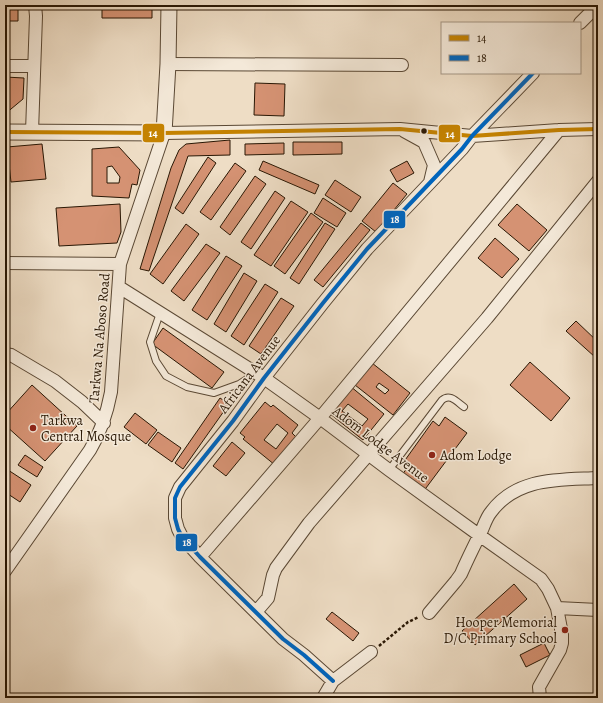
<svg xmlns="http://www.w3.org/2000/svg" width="603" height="703" viewBox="0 0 603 703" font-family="Alegreya,serif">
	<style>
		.building { fill: #d59273; stroke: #291704; fill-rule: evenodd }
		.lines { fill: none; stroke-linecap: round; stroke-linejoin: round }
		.service-casing { stroke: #5a4834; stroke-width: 8 }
		.minor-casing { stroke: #5a4834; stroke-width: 14 }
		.tertiary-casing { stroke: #5a4834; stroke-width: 17 }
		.path { stroke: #291704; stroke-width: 2.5; stroke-dasharray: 3 2; stroke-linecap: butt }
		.service { stroke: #f4e9d9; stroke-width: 6 }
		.minor { stroke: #f4e9d9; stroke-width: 12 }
		.tertiary { stroke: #f4e9d9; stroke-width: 15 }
		.bus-1-casing { stroke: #f4e9d9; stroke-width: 7 }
		.bus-2-casing { stroke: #f4e9d9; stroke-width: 7 }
		.bus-1 { stroke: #c48201; stroke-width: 4 }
		.bus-2 { stroke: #0065bd; stroke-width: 4 }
		.bus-dot { fill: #291704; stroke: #f4e9d9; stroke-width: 1.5 }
		.poi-dot { fill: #8f2418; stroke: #f4e9d9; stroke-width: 1.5 }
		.labels { text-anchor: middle; stroke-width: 3; stroke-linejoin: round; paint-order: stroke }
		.street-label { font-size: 14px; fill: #291704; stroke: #f4e9d9 }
		.poi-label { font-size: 14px; fill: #291704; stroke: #f4e9d9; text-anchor: start }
		.line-badge { stroke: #f4e9d9; stroke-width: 1.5 }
		.badge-label { font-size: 11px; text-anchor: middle; font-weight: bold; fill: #fff }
	</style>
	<rect width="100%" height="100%" fill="#eeddc5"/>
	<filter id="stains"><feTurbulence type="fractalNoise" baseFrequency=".005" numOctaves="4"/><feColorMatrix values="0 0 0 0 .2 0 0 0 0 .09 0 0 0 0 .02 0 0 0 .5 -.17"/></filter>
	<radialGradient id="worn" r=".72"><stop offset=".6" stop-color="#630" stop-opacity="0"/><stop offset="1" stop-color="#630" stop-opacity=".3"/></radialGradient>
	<path class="building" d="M5 5H18V21H5Z
		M102 5H152V18H102Z
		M5 77 24 78 23 99 5 114Z
		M255 83 285 84 284 116 254 115Z
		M230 140V155L188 156 149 271 140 269 171 168 179 150 186 144Z
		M293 142H342V154L293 155Z
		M284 143V154L245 155V144Z
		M42 144 46 179 11 182 7 147Z
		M119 147 140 170 137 185 132 184 129 198 92 196V149ZM112 166 120 177 119 183H107V167Z
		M208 157 216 163 183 214 175 208Z
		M263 161 319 185 315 194 259 170Z
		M407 161 414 173 397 182 390 170Z
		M235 163 246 171 211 220 200 212Z
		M255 176 266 184 230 235 220 227Z
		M335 180 361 197 351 212 325 195Z
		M393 183 407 194 376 232 362 221Z
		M275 191 285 198 251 249 241 242Z
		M323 198 346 213 337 227 314 213Z
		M291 201 308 212 271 266 254 255Z
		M120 204 121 232 117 243 59 246 56 208Z
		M517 204 547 230 529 251 498 225Z
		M311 213 323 222 285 274 274 266Z
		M325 223 335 229 299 284 290 278Z
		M361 223 370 230 323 287 314 280Z
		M186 224 199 234 163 284 150 274Z
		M495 238 519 259 502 278 478 258Z
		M206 244 220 253 184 301 171 291Z
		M226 256 242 266 207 320 192 310Z
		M244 273 257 281 226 332 214 324Z
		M265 284 278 292 244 345 231 336Z
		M281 298 294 306 261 354 249 346Z
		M576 321 598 342V355L595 357 566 331Z
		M163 328 224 372 212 388 152 344Z
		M530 362 570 398 551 421 510 385Z
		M372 363 410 393 393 415 355 385ZM379 383 389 390 385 394 376 387Z
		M32 385 77 426 45 461 5 425V415Z
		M350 386 384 414 363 440 329 413ZM348 404 368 419 362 426 342 411Z
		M220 398 229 404 183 469 175 463Z
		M265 402 271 407 273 405 298 425 292 433 297 438 275 465 243 439 245 437 240 433ZM277 424 288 433 276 449 264 440Z
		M135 413 157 430 146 444 124 427Z
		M445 417 467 433 423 492 401 476 408 467 403 463 433 421 439 426Z
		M158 432 181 448 172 462 148 445Z
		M232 442 245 453 226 476 213 466Z
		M25 455 43 467 37 477 18 465Z
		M5 468 31 485 20 502 5 492Z
		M514 584 527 599 475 645 462 631Z
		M332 612 359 633 353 641 326 619Z
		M544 643 550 655 526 667 520 655Z"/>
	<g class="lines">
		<g class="service-casing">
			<path id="service" d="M160 313 150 342 156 361 166 376 187 387 214 393 239 384 256 373
				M389 470 442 400C450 393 457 402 464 407"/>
		</g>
		<g class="minor-casing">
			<path id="minor" d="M580 23 598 5
				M168 64 402 65
				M5 66H34
				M404 131 424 142 434 165 430 182
				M32 132 36 16 35 5
				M5 263 120 264
				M119 287 264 378 320 418 389 470 479 535 541 579 548 589 557 608 562 634V643L560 650 539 687 540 698
				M5 354 11 355 55 381 82 402 104 423
				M200 557 320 418 559 130
				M5 571 90 450C101 432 107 413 111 392L120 264 164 133 400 129 472 136 559 130 598 129
				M557 608 598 610
				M256 612 268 598 273 575 276 568 309 523 487 318 598 181
				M429 613 456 581 461 574C467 560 474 546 481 532 484 526 486 518 491 512 517 477 558 480 598 478
				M333 681 304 655 283 639 200 557 182 537 178 529 175 518V498L180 487 233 421 264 378 323 303 367 249 462 149 472 136 533 73
				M323 698 333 681 371 652"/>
		</g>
		<g class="tertiary-casing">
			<path id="tertiary" d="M5 132 164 133 168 64 169 5"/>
		</g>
		<path class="path" d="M379 646 408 622 419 617"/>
		<use href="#service" class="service"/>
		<use href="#minor" class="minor"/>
		<use href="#tertiary" class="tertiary"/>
		<g class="bus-1-casing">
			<path id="bus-1" d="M5 132 164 133 400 129 472 136 559 130 598 129"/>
		</g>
		<g class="bus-2-casing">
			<path id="bus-2" d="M333 681 304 655 283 639 200 557 182 537 178 529 175 518V498L180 487 233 421 264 378 323 303 367 249 462 149 472 136 533 73"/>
		</g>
		<use href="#bus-1" class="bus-1"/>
		<use href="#bus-2" class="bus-2"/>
	</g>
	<circle class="bus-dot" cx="424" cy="131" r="3.5"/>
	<g class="poi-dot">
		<circle cx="33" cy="428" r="4"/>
		<circle cx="432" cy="455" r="4"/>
		<circle cx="565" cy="630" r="4"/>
	</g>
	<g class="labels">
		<g class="street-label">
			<text transform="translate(99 338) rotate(-85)" y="5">Tarkwa Na Aboso Road</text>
			<text transform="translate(249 374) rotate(-53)" y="5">Africana Avenue</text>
			<text transform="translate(381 444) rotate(37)" y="5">Adom Lodge Avenue</text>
		</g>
		<g class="poi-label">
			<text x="41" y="425">Tarkwa<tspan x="41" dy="16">Central Mosque</tspan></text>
			<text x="440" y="460">Adom Lodge</text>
			<text x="557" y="627" text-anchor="end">Hooper Memorial<tspan x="557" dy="16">D/C Primary School</tspan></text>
		</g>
	</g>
	<g class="line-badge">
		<rect x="142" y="123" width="23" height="20" rx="4" fill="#c48201"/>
		<rect x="438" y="124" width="23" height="19" rx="4" fill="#c48201"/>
		<rect x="383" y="210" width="23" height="19" rx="4" fill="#0065bd"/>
		<rect x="175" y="533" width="23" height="19" rx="4" fill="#0065bd"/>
	</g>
	<g class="badge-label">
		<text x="153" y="137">14</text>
		<text x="450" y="138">14</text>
		<text x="395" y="223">18</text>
		<text x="187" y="546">18</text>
	</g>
	<rect width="603" height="703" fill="none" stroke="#eeddc5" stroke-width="20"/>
	<rect x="6" y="6" width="591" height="691" fill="none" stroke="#291704" stroke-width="2"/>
	<rect x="10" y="10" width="583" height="683" fill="none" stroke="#291704"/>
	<rect x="441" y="22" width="140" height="52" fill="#f4e9d9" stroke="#a39584"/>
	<rect x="449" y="35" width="20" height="6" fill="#c48201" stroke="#a39584"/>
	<text x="477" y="42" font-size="12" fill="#291704">14</text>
	<rect x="449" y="55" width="20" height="6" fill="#0065bd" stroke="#a39584"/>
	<text x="477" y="62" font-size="12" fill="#291704">18</text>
	<rect width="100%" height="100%" filter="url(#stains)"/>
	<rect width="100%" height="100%" fill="url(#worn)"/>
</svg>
